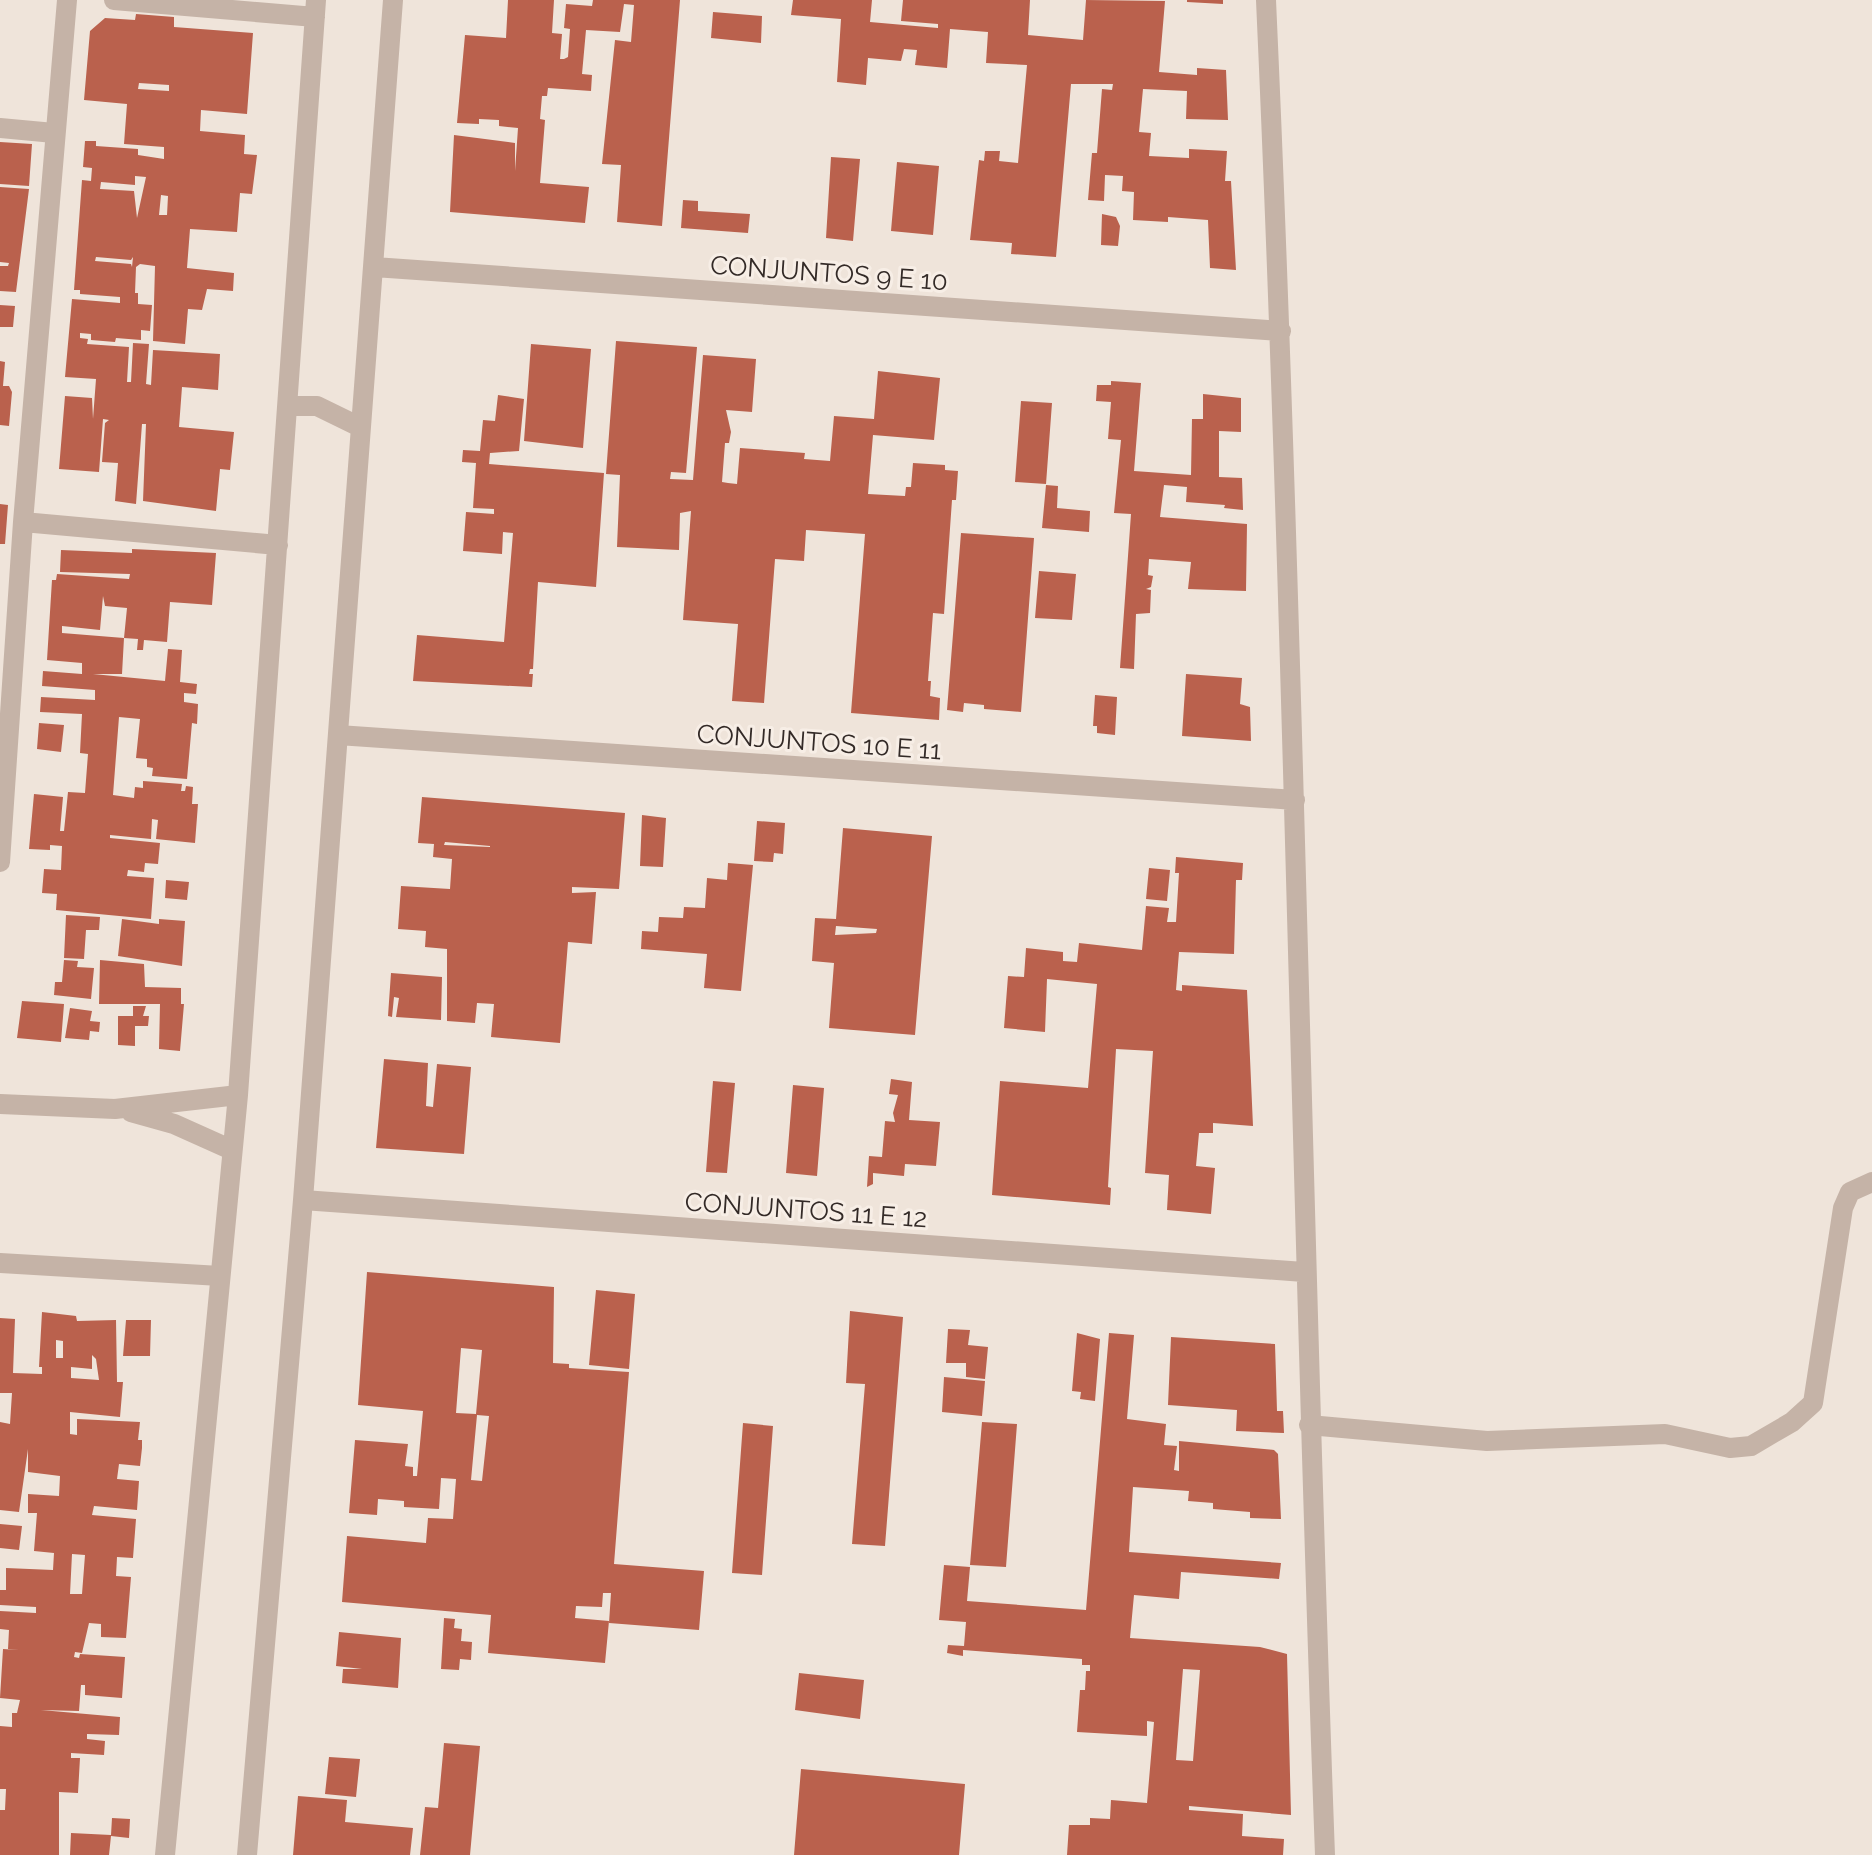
<svg xmlns="http://www.w3.org/2000/svg" width="1872" height="1855" viewBox="0 0 1872 1855" font-family="Raleway,sans-serif">
	<style>
		.building { fill: #ba614d; fill-rule: evenodd }
		.lines { fill: none; stroke-linecap: round; stroke-linejoin: round }
		.minor { stroke: #c5b3a7; stroke-width: 20 }
		.labels { text-anchor: middle; stroke-width: 6; stroke-linejoin: round; paint-order: stroke }
		.street-label { font-size: 26px; fill: #332a27; stroke: #f7eee6 }
	</style>
	<rect width="100%" height="100%" fill="#efe4da"/>
	<path class="building" d="M508 0H554L552 33 562 34 560 59H564L568 57 570 29 564 28 566 4 592 6 593 0H680L662 226 617 222 621 165 602 164 615 40 631 42 634 5 624 4 620 32 586 30 582 74 592 75 591 91 548 88 547 96H542L540 119 545 120 540 183 589 187 585 223 450 212 454 135 515 143V171L518 128 499 126V120L479 119V124L457 123 465 35 506 38Z
		M793 0H872L870 22 938 28V24L901 21 903 0H1030L1028 35 1083 40 1086 0 1165 1 1159 72 1197 75V68L1226 70 1228 120 1186 119 1187 91 1143 89 1139 132 1151 133 1149 156 1189 158V149L1227 151 1225 181H1231L1236 270 1210 268 1208 220 1168 217V222L1133 220 1134 192 1122 191 1123 176 1105 175 1104 201 1088 200 1092 153H1097L1102 89 1112 90 1113 84H1071L1056 257 1011 254 1012 243 970 240 979 160 984 161 985 151H1000L999 161 1018 163 1027 65 986 63 988 32 950 29 947 68 915 65 917 50 904 49 901 61 868 58 866 85 837 82 841 19 791 15Z
		M1187 0H1223V4L1187 2Z
		M713 12 762 16 761 43 711 38Z
		M136 14 174 17V27L253 33 247 114 201 110 200 131 245 135 244 154 257 155 252 194 240 193 237 232 190 229 187 268 234 273 233 291 207 289 202 310 188 309 185 344 153 341 155 266 140 264 136 267 135 293H138V304L152 305 150 331 141 330V340L116 338 115 342 91 340V334L80 333V338L88 339 87 344 129 347 127 382H131L133 343 149 344 146 384 151 385 153 350 220 354 218 390 182 387 179 427 234 432 230 470 220 469 216 511 143 501 146 424H142L136 504 115 501 118 463 102 462 105 423 109 420 103 419 99 472 59 469 65 396 92 398 93 419 96 379 65 377 72 299 120 303V297L80 294V290H74L82 180 91 181 92 168 83 167 85 141H96V146L138 149V155L164 159V147L124 144 127 104 84 100 90 31 105 18 135 20ZM139 83 169 85V91L138 89ZM135 176 146 177 137 218 134 191 100 189 101 182 135 185ZM161 195 168 196 167 215H159ZM96 257 131 260 133 257 132 267 131 264 95 261Z
		M0 142 32 144 29 186 0 184Z
		M831 157 860 159 853 241 826 238Z
		M897 162 939 166 933 235 891 231Z
		M0 187 29 189 16 292 0 291V266H8L9 263 0 262Z
		M683 200 698 201V211L750 214 748 233 681 228Z
		M1102 214 1116 217 1120 226 1118 246 1101 245Z
		M0 305 15 306 13 327H0Z
		M616 341 697 347 686 473 671 472 670 479 693 480 703 355 756 359 752 412 726 410 731 432 729 443H725L722 482 728 483 737 484 740 448 805 453 804 459 830 461 834 416 874 419 878 371 940 378 934 440 873 435 868 494 905 496 906 487H911L913 463 945 465V470L958 471 956 500H952L944 614 933 613 928 681H931L930 696 940 698 939 720 851 713 865 534 806 530 804 561 775 559 764 703 732 701 738 624 683 620 691 511 680 513 679 550 617 547 620 475 606 474Z
		M531 344 591 349 583 448 524 441Z
		M0 361 5 362 3 386H9L12 392 9 426 0 425Z
		M1111 381 1141 383 1134 471 1191 475 1192 419H1203V394L1241 398V432L1219 431V477L1242 478 1243 510 1224 508 1225 505 1186 502 1187 487 1164 485 1160 517 1247 524 1246 591 1188 589 1191 562 1149 559 1148 575 1153 576 1151 587 1146 589 1151 590 1150 613 1136 614 1134 669 1120 668 1131 514 1114 513 1121 440 1108 439 1111 402 1096 401 1097 385H1111Z
		M498 395 524 399 519 451 490 453 489 464 604 473 596 587 538 582 533 669H530L529 674H533L532 687 413 681 417 635 504 642 513 533 503 532 502 554 463 551 466 512 494 514V509L473 508 476 463 462 462 463 450 480 451 483 420 495 421Z
		M1021 401 1052 403 1046 484 1015 482Z
		M1046 485 1058 486 1057 508 1090 511 1089 532 1042 528Z
		M0 504 8 505 5 544H0Z
		M961 533 1034 538 1021 712 984 709V705L964 703 963 712 947 710Z
		M132 549 216 553 212 605 170 602 167 642 144 640 143 650H137L138 639 124 638 122 674H93L165 681 168 649 182 650 180 682 197 684 196 694 184 693V702L198 704 197 724 192 723 187 779 152 776 153 768 147 767V759L136 758 140 719 119 717 113 795 134 798 135 787 143 788V781L182 784 181 791H185L186 786 193 787 192 804H198L195 843 156 839 158 820 152 819 151 839 110 835V838L160 843 158 864 145 863 144 872 128 870 127 876 154 878 151 919 56 910 57 894 42 893 44 869 61 870 62 846 50 845V850L29 849 34 794 63 797 60 831H64L68 792 85 793 88 754 80 753 82 714 40 712 41 697 95 700V690L42 686 43 671 82 674V663L47 660 52 580H56L57 574 129 579 130 574 60 572 61 550 132 553ZM103 596 105 606 127 608 124 638 62 633V626L100 630Z
		M1039 571 1076 574 1072 620 1035 618Z
		M1186 674 1242 678 1240 704 1250 707 1251 741 1182 736Z
		M1095 695 1117 697 1115 735 1097 733V726H1093Z
		M39 723 64 725 61 752 37 749Z
		M422 797 625 813 619 889 572 887V893L596 892 592 944 568 942 560 1043 491 1037 494 1004 477 1003 475 1023 447 1021V949L425 947 426 931 398 929 401 886 450 889 452 859 433 857 434 844 418 843ZM445 842 490 846V847L444 845Z
		M642 815 666 818 663 867 640 866Z
		M757 821 785 823 783 854 774 853 773 862 754 861Z
		M843 828 932 836 915 1035 829 1028 834 963 812 961 815 918 836 919ZM836 926 877 929 876 933 835 935Z
		M1176 857 1243 863 1242 880H1236L1234 954 1179 952 1176 990 1182 991V985L1247 990 1253 1126 1213 1123V1133H1199L1196 1166 1215 1168 1211 1214 1167 1210 1169 1175 1145 1173 1153 1051 1116 1049 1108 1187 1111 1188 1110 1205 992 1195 1000 1081 1088 1088 1097 984 1047 979 1045 1032 1004 1028 1008 976 1024 977 1026 948 1063 952V961L1077 962 1079 943 1142 950 1146 906 1169 908 1167 922H1176L1179 873H1175Z
		M728 863 753 865 741 991 704 988 707 954 641 949 642 931 658 932 659 917 683 918 684 907 705 908 707 878 727 880Z
		M1149 868 1170 870 1167 901 1146 899Z
		M166 880 189 882 187 900 165 898Z
		M66 915 100 917 99 930H86L84 959 64 958Z
		M122 919 159 924V919L185 921 182 966 118 956Z
		M64 960 78 961 77 967 94 968 91 999 54 995 55 982H62Z
		M100 960 144 964 145 987 181 988V1004H184L180 1051 159 1049 160 1004H99Z
		M391 973 442 977 441 1020 396 1017 399 998 394 997 392 1017 388 1016Z
		M22 1001 64 1004 61 1042 17 1038Z
		M133 1006H146L143 1016H149L148 1026H135V1046L118 1045V1016H133Z
		M70 1008 92 1011 90 1021 100 1022 99 1032 90 1031 89 1040 65 1038Z
		M384 1059 428 1063 426 1106 433 1107 437 1064 471 1067 464 1154 376 1148Z
		M891 1079 912 1082 909 1120 940 1122 936 1166 905 1164 904 1176 873 1173V1184L867 1187 869 1156 882 1157 885 1121 895 1122 893 1113 898 1095 889 1094Z
		M713 1081 735 1083 727 1173 706 1172Z
		M793 1085 824 1088 817 1176 786 1173Z
		M367 1272 554 1287 553 1363 569 1364V1368L629 1372 614 1564 704 1571 699 1630 609 1623 611 1593H603L602 1607 576 1606 575 1618 609 1621 605 1663 488 1653 491 1615 342 1602 347 1536 426 1543 428 1518 453 1519 456 1479 441 1478 439 1509 404 1507V1501L378 1499 377 1515 349 1513 355 1440 408 1444 405 1466 413 1467V1476H417L423 1411 358 1405ZM461 1348 482 1350 476 1414 456 1413ZM477 1415 489 1416 482 1481 471 1480Z
		M596 1290 635 1294 629 1369 589 1365Z
		M850 1311 903 1317 885 1546 852 1544 865 1384 846 1383Z
		M42 1312 76 1316 77 1321 116 1320 117 1382H123L120 1417 70 1412V1434L77 1435V1419L140 1422 138 1440H142V1448L140 1466 119 1464 117 1479 139 1481 137 1510 94 1506 92 1515 136 1519 133 1558 117 1557 116 1576 131 1577 126 1638 101 1637V1624L89 1623 82 1653 75 1652 74 1657 79 1658 80 1654 125 1657 122 1698 85 1695V1685H81L79 1711 41 1710 120 1717 119 1735 87 1734V1739L105 1741 104 1755 71 1753V1758H80L78 1793 59 1792V1855H0V1810H5L6 1789H0V1726L12 1727V1713H17L20 1700 0 1698 3 1649 19 1650 8 1649 9 1630 0 1629V1611L36 1613V1607L0 1605V1590H6V1568L53 1570 54 1553 34 1551 37 1513H28V1494L59 1496 60 1476 28 1472V1449L19 1512 0 1510V1422L10 1424 12 1393H0V1318L15 1319 13 1373 42 1374V1367H39ZM56 1340 63 1341V1358H56ZM92 1355 96 1359 99 1380 71 1378V1367L92 1369ZM72 1554 85 1555 82 1594H70Z
		M126 1320H151L150 1356H123Z
		M948 1329 970 1330 968 1345 988 1347 985 1379 966 1377V1363H946Z
		M1077 1333 1100 1339 1095 1401 1080 1399 1081 1392 1072 1391Z
		M1109 1333 1134 1335 1127 1419 1166 1424 1164 1445 1177 1446 1174 1470 1179 1471V1441L1274 1450 1278 1454 1281 1519 1250 1518V1512L1213 1509V1503L1188 1501 1189 1491 1133 1487 1129 1552 1281 1563 1279 1579 1181 1572 1179 1599 1134 1595 1130 1638 1260 1647 1287 1654 1291 1815 1189 1806V1810L1243 1814 1242 1836 1284 1839 1283 1855H1067L1069 1825H1090V1818L1110 1819 1111 1800 1147 1803 1154 1722 1147 1721V1736L1077 1732 1080 1690H1085L1086 1671H1090V1665H1082V1659L963 1650V1656L947 1653 948 1645 964 1646 966 1622 939 1620 944 1565 970 1567 967 1601 1086 1610ZM1183 1669 1200 1670 1193 1761 1176 1760Z
		M1171 1337 1275 1344 1277 1411H1283L1284 1433 1236 1431 1237 1410 1168 1405Z
		M944 1377 985 1381 982 1416 942 1412Z
		M982 1422 1017 1424 1006 1567 970 1565Z
		M743 1423 773 1426 762 1575 732 1573Z
		M0 1524 22 1526 19 1550 0 1548Z
		M444 1618 455 1619 454 1628 462 1629 461 1641 472 1642 471 1660 460 1659 459 1670 441 1669Z
		M339 1632 401 1638 398 1688 342 1683 343 1669H362L336 1666Z
		M799 1673 864 1680 860 1719 795 1710Z
		M444 1743 480 1746 470 1855H420L425 1807 438 1808Z
		M329 1757 360 1759 356 1797 325 1794Z
		M801 1769 965 1784 959 1855H794Z
		M298 1796 347 1800 345 1822 413 1828 410 1855H293Z
		M112 1818 130 1819 129 1838 111 1836 109 1855H70L71 1833 111 1835Z"/>
	<g class="lines">
		<path class="minor" d="M114 0 315 17
			M1266 0C1294 618 1302 1237 1325 1855
			M0 128 54 133
			M374 267 1281 331
			M289 406H317L360 427
			M23 522 278 545
			M338 735 1295 800
			M0 862 23 522 67 0
			M0 1104 115 1109 238 1095
			M131 1112 174 1124 232 1150
			M303 1200 1304 1272
			M0 1263 220 1276
			M1309 1425 1487 1441 1665 1434 1730 1448 1751 1446 1792 1422 1813 1403 1843 1208 1850 1192 1872 1182
			M165 1855 238 1095 316 0
			M247 1855 303 1200 393 0"/>
	</g>
	<g class="labels">
		<g class="street-label">
			<text transform="translate(829 273) rotate(4)" y="9">CONJUNTOS 9 E 10</text>
			<text transform="translate(819 742) rotate(4)" y="9">CONJUNTOS 10 E 11</text>
			<text transform="translate(806 1210) rotate(4)" y="9">CONJUNTOS 11 E 12</text>
		</g>
	</g>
</svg>
